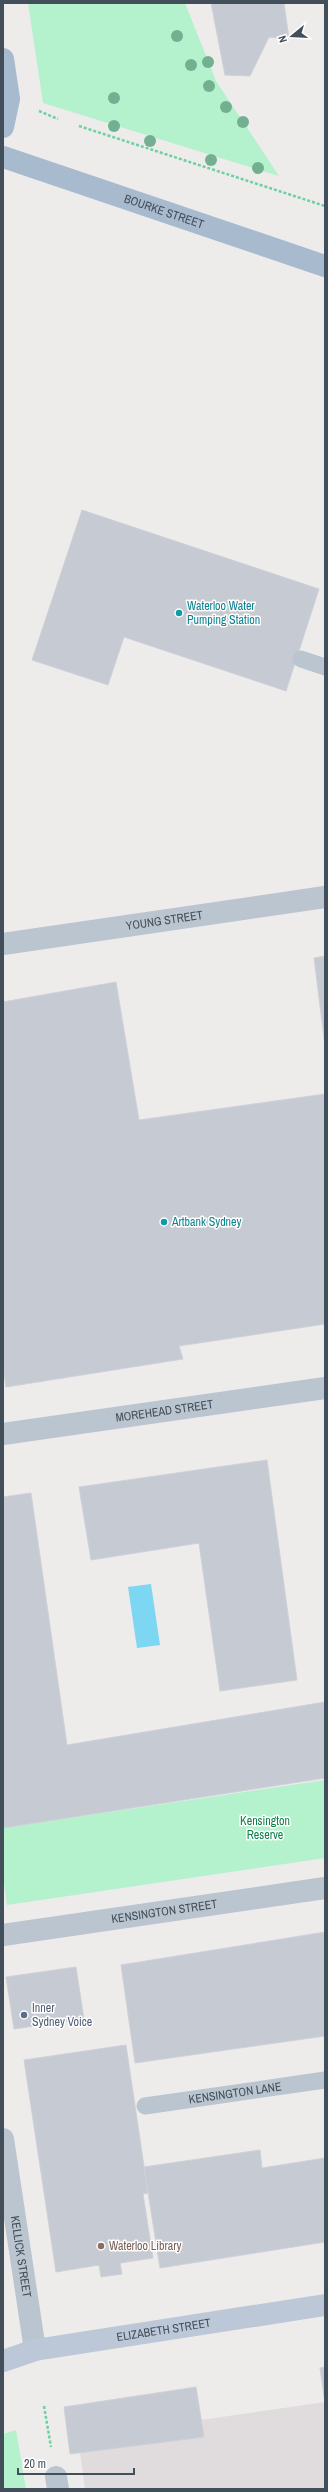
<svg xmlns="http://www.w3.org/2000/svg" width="328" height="2492" viewBox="0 0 328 2492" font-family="'Archivo Narrow',sans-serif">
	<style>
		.education { fill: #e0dcdd }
		.green { fill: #b4f1cd }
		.water { fill: #7dd7f2 }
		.building { fill: #c6cad2; stroke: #ced1d8 }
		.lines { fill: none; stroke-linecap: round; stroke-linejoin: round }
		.path { stroke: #6ad2a1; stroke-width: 2.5; stroke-dasharray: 3 2; stroke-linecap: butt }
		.lane { stroke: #bac5cf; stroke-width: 17 }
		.street { stroke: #bac5cf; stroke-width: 22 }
		.secondary { stroke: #bcc8d7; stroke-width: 22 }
		.primary { stroke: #a8bacd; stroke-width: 22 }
		.tree { fill: #73b092 }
		.culture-dot { fill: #0f9aa8; stroke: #fff; stroke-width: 1.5 }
		.service-dot { fill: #5c6f8a; stroke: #fff; stroke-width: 1.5 }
		.education-dot { fill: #8d6e63; stroke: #fff; stroke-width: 1.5 }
		.labels { text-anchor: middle; stroke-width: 3; stroke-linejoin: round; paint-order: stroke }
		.street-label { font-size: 12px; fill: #424e5a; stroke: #fff }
		.culture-label { font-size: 12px; fill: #0d838f; stroke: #fff; text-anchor: start }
		.park-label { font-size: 12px; fill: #0f7f4a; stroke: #fff }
		.service-label { font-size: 12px; fill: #4e5e75; stroke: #fff; text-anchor: start }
		.education-label { font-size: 12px; fill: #785e54; stroke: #fff; text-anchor: start }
	</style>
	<rect width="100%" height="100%" fill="#eeebeb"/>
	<path class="education" d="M325 2402V2489H85L78 2438Z"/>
	<path class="green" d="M28 3H185L216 81 279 176 43 103Z
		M325 1780V1858L7 1905 3 1875V1828Z
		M16 2430 26 2489H3V2434Z"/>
	<path class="water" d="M151 1584 160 1645 137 1648 128 1587Z"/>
	<path class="building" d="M211 3H284L289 39 269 37 250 76 225 75Z
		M82 510 319 589 286 691 124 637 108 685 32 660Z
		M325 956V1046L314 958Z
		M116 982 139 1120 325 1094V1324L179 1346 183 1359 6 1387 3 1367V1002Z
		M267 1460 297 1680 220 1691 199 1543 91 1560 79 1487Z
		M31 1493 67 1745 325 1702V1778L3 1828V1497Z
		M325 1932V2036L135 2063 121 1965Z
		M76 1967 84 2019 14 2029 6 1977Z
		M126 2045 148 2193 143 2194 153 2258 120 2263 122 2274 101 2277 99 2265 56 2272 24 2060Z
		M260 2150 262 2168 325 2158V2242L160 2268 144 2167Z
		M325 2367V2403L320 2368Z
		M196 2387 204 2437 70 2454 64 2407Z"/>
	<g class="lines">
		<path class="path" d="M39 111 58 119
			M79 126 325 206
			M44 2406 51 2447"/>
		<g class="lane">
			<path d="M301 659 325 667"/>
			<path id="s1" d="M145 2106 325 2080"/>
		</g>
		<g class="street">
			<path id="s2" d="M3 944 325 897"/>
			<path id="s3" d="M3 1434 325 1388"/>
			<path id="s4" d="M3 1935 325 1888"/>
			<path id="s5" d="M3 2139 35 2350"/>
			<path d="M56 2477 58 2489"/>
		</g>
		<path class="secondary" id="s6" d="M3 2361 35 2350 325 2305"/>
		<g class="primary">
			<path d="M3 59 9 99 3 127"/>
			<path id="s7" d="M3 157 325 266"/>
		</g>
	</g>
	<g class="tree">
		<circle cx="177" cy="36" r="6"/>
		<circle cx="208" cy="62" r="6"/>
		<circle cx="191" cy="65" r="6"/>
		<circle cx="209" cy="86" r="6"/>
		<circle cx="114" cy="98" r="6"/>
		<circle cx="226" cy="107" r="6"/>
		<circle cx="243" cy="122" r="6"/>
		<circle cx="114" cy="126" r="6"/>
		<circle cx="150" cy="141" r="6"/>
		<circle cx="211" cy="160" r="6"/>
		<circle cx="258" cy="168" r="6"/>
	</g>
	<g class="culture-dot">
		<circle cx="179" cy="613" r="4"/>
		<circle cx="164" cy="1222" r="4"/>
	</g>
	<circle class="service-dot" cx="24" cy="2015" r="4"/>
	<circle class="education-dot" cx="101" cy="2246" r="4"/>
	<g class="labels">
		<g class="street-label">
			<text dy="4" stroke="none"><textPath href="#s7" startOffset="170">BOURKE STREET</textPath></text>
			<text dy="4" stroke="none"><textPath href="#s2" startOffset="163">YOUNG STREET</textPath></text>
			<text dy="4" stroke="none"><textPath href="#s3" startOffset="163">MOREHEAD STREET</textPath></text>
			<text dy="4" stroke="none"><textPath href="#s4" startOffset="163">KENSINGTON STREET</textPath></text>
			<text dy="4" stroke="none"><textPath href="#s1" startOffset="91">KENSINGTON LANE</textPath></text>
			<text dy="4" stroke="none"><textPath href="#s5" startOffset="119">KELLICK STREET</textPath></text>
			<text dy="4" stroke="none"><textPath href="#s6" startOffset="164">ELIZABETH STREET</textPath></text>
		</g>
		<g class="culture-label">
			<text x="187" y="610">Waterloo Water<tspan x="187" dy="14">Pumping Station</tspan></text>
			<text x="172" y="1226">Artbank Sydney</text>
		</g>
		<g class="park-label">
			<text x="265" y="1825">Kensington<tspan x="265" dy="14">Reserve</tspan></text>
		</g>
		<g class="service-label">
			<text x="32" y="2012">Inner<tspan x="32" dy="14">Sydney Voice</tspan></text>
		</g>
		<g class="education-label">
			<text x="109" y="2250">Waterloo Library</text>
		</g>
	</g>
	<rect width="328" height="2492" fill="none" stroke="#424e5a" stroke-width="8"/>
	<g transform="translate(292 36) rotate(252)" stroke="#ffffff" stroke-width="3" paint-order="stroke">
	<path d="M0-3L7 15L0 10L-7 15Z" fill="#424e5a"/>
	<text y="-6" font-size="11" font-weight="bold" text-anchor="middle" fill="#424e5a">N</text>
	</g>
	<path d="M18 2468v6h116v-6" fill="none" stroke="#424e5a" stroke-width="2"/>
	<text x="24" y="2468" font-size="12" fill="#424e5a" stroke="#ffffff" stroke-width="3" paint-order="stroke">20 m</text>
</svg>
